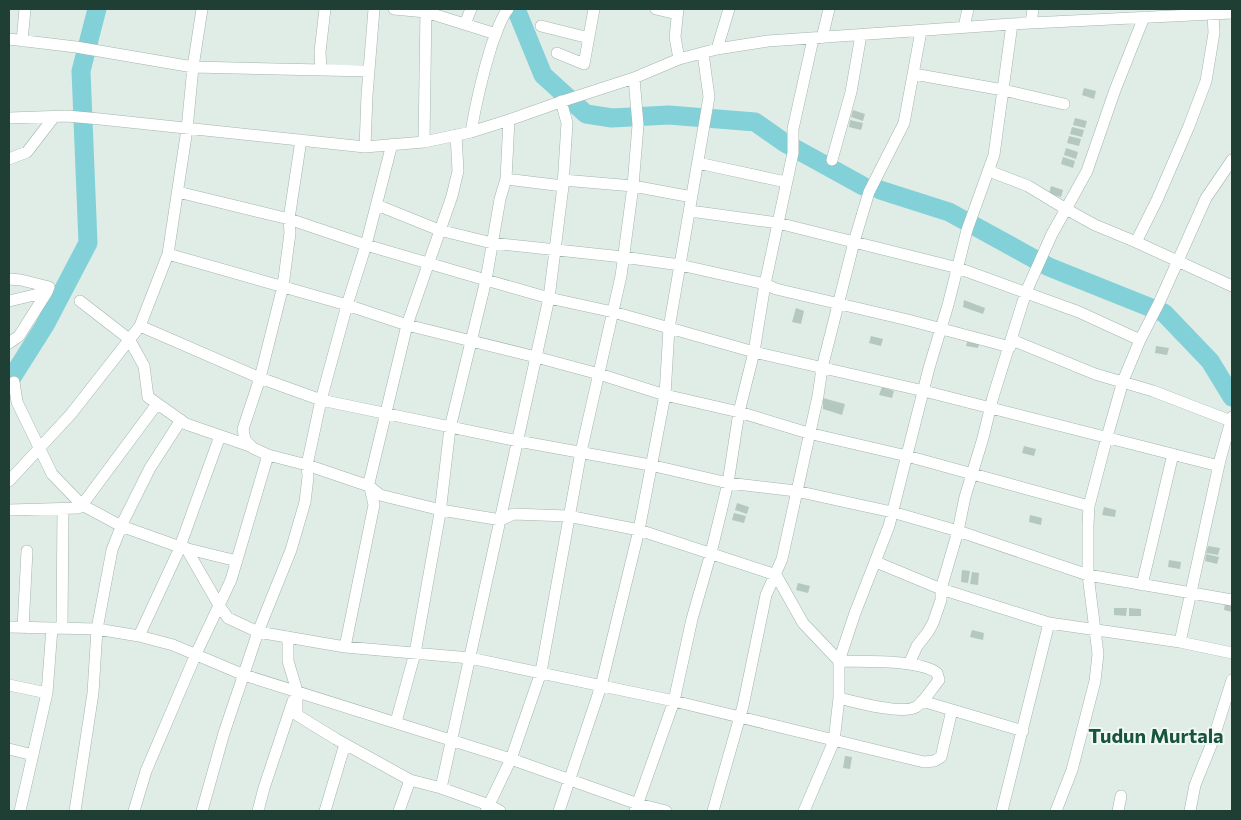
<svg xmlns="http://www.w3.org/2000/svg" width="1241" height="820" viewBox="0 0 1241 820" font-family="Commissioner,sans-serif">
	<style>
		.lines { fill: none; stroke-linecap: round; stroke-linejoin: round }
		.river { stroke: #82d1d8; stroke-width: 19 }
		.building { fill: #b5c8bf }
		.minor-casing { stroke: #a2b5ad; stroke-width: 12 }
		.minor { stroke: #fff; stroke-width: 11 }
		.labels { text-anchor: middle; stroke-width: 4; stroke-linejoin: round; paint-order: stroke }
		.district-label { font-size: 20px; font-weight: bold; fill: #195441; stroke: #f1f9f5 }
	</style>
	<rect width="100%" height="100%" fill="#e0ede6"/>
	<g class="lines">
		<path class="river" d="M516 9 543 75 586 114 612 118 669 115 755 122 785 143 863 186
			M880 190 949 212 1049 267 1164 313 1210 361 1232 397
			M9 382 45 325 88 243 81 71 97 9"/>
	</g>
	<path class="building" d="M1084 88 1096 91 1094 99 1082 95Z
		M853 110 865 114 863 121 851 117Z
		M1075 118 1087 121 1085 128 1073 125Z
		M850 120 863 123 861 130 849 127Z
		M1072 127 1084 130 1082 137 1070 134Z
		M1069 136 1081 139 1079 146 1067 143Z
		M1066 148 1078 152 1076 159 1064 155Z
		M1063 157 1075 161 1073 168 1061 164Z
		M1051 186 1063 190 1061 197 1049 194Z
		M964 300 985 308 983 314 963 307Z
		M796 308 804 311 801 324 792 322Z
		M871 336 883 339 881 346 869 343Z
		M968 339 980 341 978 348 966 346Z
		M1156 346 1169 348 1167 355 1155 353Z
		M882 387 894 391 892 398 879 395Z
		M823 398 845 404 842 415 823 409Z
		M1024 446 1036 449 1034 456 1022 453Z
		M737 503 749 507 747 514 735 510Z
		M1104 507 1116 510 1115 517 1102 515Z
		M734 513 746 516 744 523 732 520Z
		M1030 515 1042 518 1041 525 1029 522Z
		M1208 546 1220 548 1218 555 1206 553Z
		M1206 554 1219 557 1217 564 1205 561Z
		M1169 560 1181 562 1180 569 1168 567Z
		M962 570 970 571 968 583 961 582Z
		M972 572 979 573 978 585 970 584Z
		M798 583 810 586 808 593 796 590Z
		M1225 603 1232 604V612L1224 610Z
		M1114 608H1127L1126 616 1114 615Z
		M1129 608 1141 609V616H1129Z
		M972 630 984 633 983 640 970 637Z
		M845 756 852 757 850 769 843 768Z"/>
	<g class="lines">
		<g class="minor-casing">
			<path id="minor" d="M394 9 426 12 496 34
				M656 9 677 14
				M678 9 675 37 679 59
				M1213 14 1214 33 1206 81 1189 126 1157 200 1136 242 1232 286
				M1031 23 1033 9
				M465 24 471 9
				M541 26 589 38
				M964 27 968 9
				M822 38 829 9
				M9 39 76 47 193 67 369 71
				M813 39 793 129V153L765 284 776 289 908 320 1010 347
				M22 41 25 9
				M717 49 729 9
				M557 53 584 64 594 9
				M321 70 320 52 325 9
				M914 74 1003 90 1064 104
				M9 118 67 116 100 119 365 147 424 142 471 132 509 120 563 101 634 78 679 59 717 49 768 41 1012 24 1232 13
				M471 132C476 102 483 73 492 44 497 32 500 19 508 9
				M301 140 289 219 290 233 283 286 260 378 243 429 245 440 253 448 268 455 307 465 369 486 380 495 441 510 501 520 513 514 568 516 639 530 776 575 803 623 839 661C863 662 919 659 937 673L939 680C933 687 923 703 916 707 902 715 855 702 839 698
				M424 142 426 9
				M365 147 367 95 374 9
				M9 159 27 152 54 117
				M832 160 851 92 861 35
				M698 163 786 182
				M506 179 563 186
				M563 180 633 186 692 197
				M178 192 289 219 366 245 486 280 549 298 613 312 754 352 924 391 1219 466
				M377 205 439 230 492 243 623 257 680 265 765 284 754 352 739 412 728 483 711 553 692 619 674 701 635 811
				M690 211 778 223 958 268 1079 312 1140 340
				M1136 242 1095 225 1066 209 1087 171 1115 90 1144 17
				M168 254 347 305 407 325 536 357 599 374 665 395 739 412 808 433 907 456 1089 506
				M9 279 21 280 49 287 47 292
				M9 301 47 292 19 336 9 343
				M80 301 129 339 144 366 148 397 186 424 250 446
				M140 326 260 378 321 400 518 441 650 465 728 483 796 491 892 512 958 531 1088 575 1232 600
				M1012 340 1095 374 1153 391 1231 421
				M14 382 17 402 52 474 82 505 121 526 180 547 237 561
				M9 481 71 414 140 326 168 254 187 129 193 67 202 9
				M9 510 78 508 82 505 157 404
				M186 548 220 607 228 618 258 632 345 647 470 658 674 701 924 762 934 761 941 757 952 710
				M876 562 941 589 1049 623 1180 642 1220 460 1232 417
				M1142 585 1173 454
				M9 627 97 629 139 636 173 645 244 675 511 759 638 804 666 811
				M23 628 27 551
				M62 628 63 509
				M139 636 178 552 220 436
				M288 637V661L297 691V715L336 739 410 780 441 788 489 805 500 811
				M1180 642 1232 653
				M345 647 374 505 369 483 407 325 452 196 458 171 456 135
				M909 664 917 646 928 632 933 623 941 600V589L958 531 965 497 983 438 993 397 1026 292 1052 234 1066 209 1028 186 989 171
				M9 685 47 693
				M922 701 1023 731
				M396 722 415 653 440 513 450 428 486 280 500 199 506 179 509 120
				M9 749 33 755
				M441 788 549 298 563 186 567 123 561 101
				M20 811 47 693 52 628
				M75 811 93 693 97 629 112 550 123 522 150 468 181 420
				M134 811 146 771 196 654 231 580 268 455
				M202 811 224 733 258 632 291 550 305 502 308 477 307 465 321 400 347 305 366 245 392 144
				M258 811 264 788 293 701
				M325 811 345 744
				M399 811 410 780
				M486 811 511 759 541 672 581 452 621 276 633 186 638 125 634 78
				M559 811 601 686 639 530 665 395 669 328 709 97 703 53
				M713 811 743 706 766 595 782 559 818 396 822 368 854 242 869 192 904 123 921 31
				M804 811 834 741 839 698V661L855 613 889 526 929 368 948 305 967 230 994 155 1012 24
				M1002 811 1049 623
				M1056 811 1072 770 1095 681 1098 654 1088 575V525L1089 506 1107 437 1123 381 1140 340 1159 303 1206 198 1232 160
				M1118 811 1121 796
				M1190 811 1195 785 1212 743 1232 680"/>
		</g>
		<use href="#minor" class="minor"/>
	</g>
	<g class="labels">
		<g class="district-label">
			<text x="1156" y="743">Tudun Murtala</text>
		</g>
	</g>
	<rect width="1241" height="820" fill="none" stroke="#1f3f34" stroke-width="20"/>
</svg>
